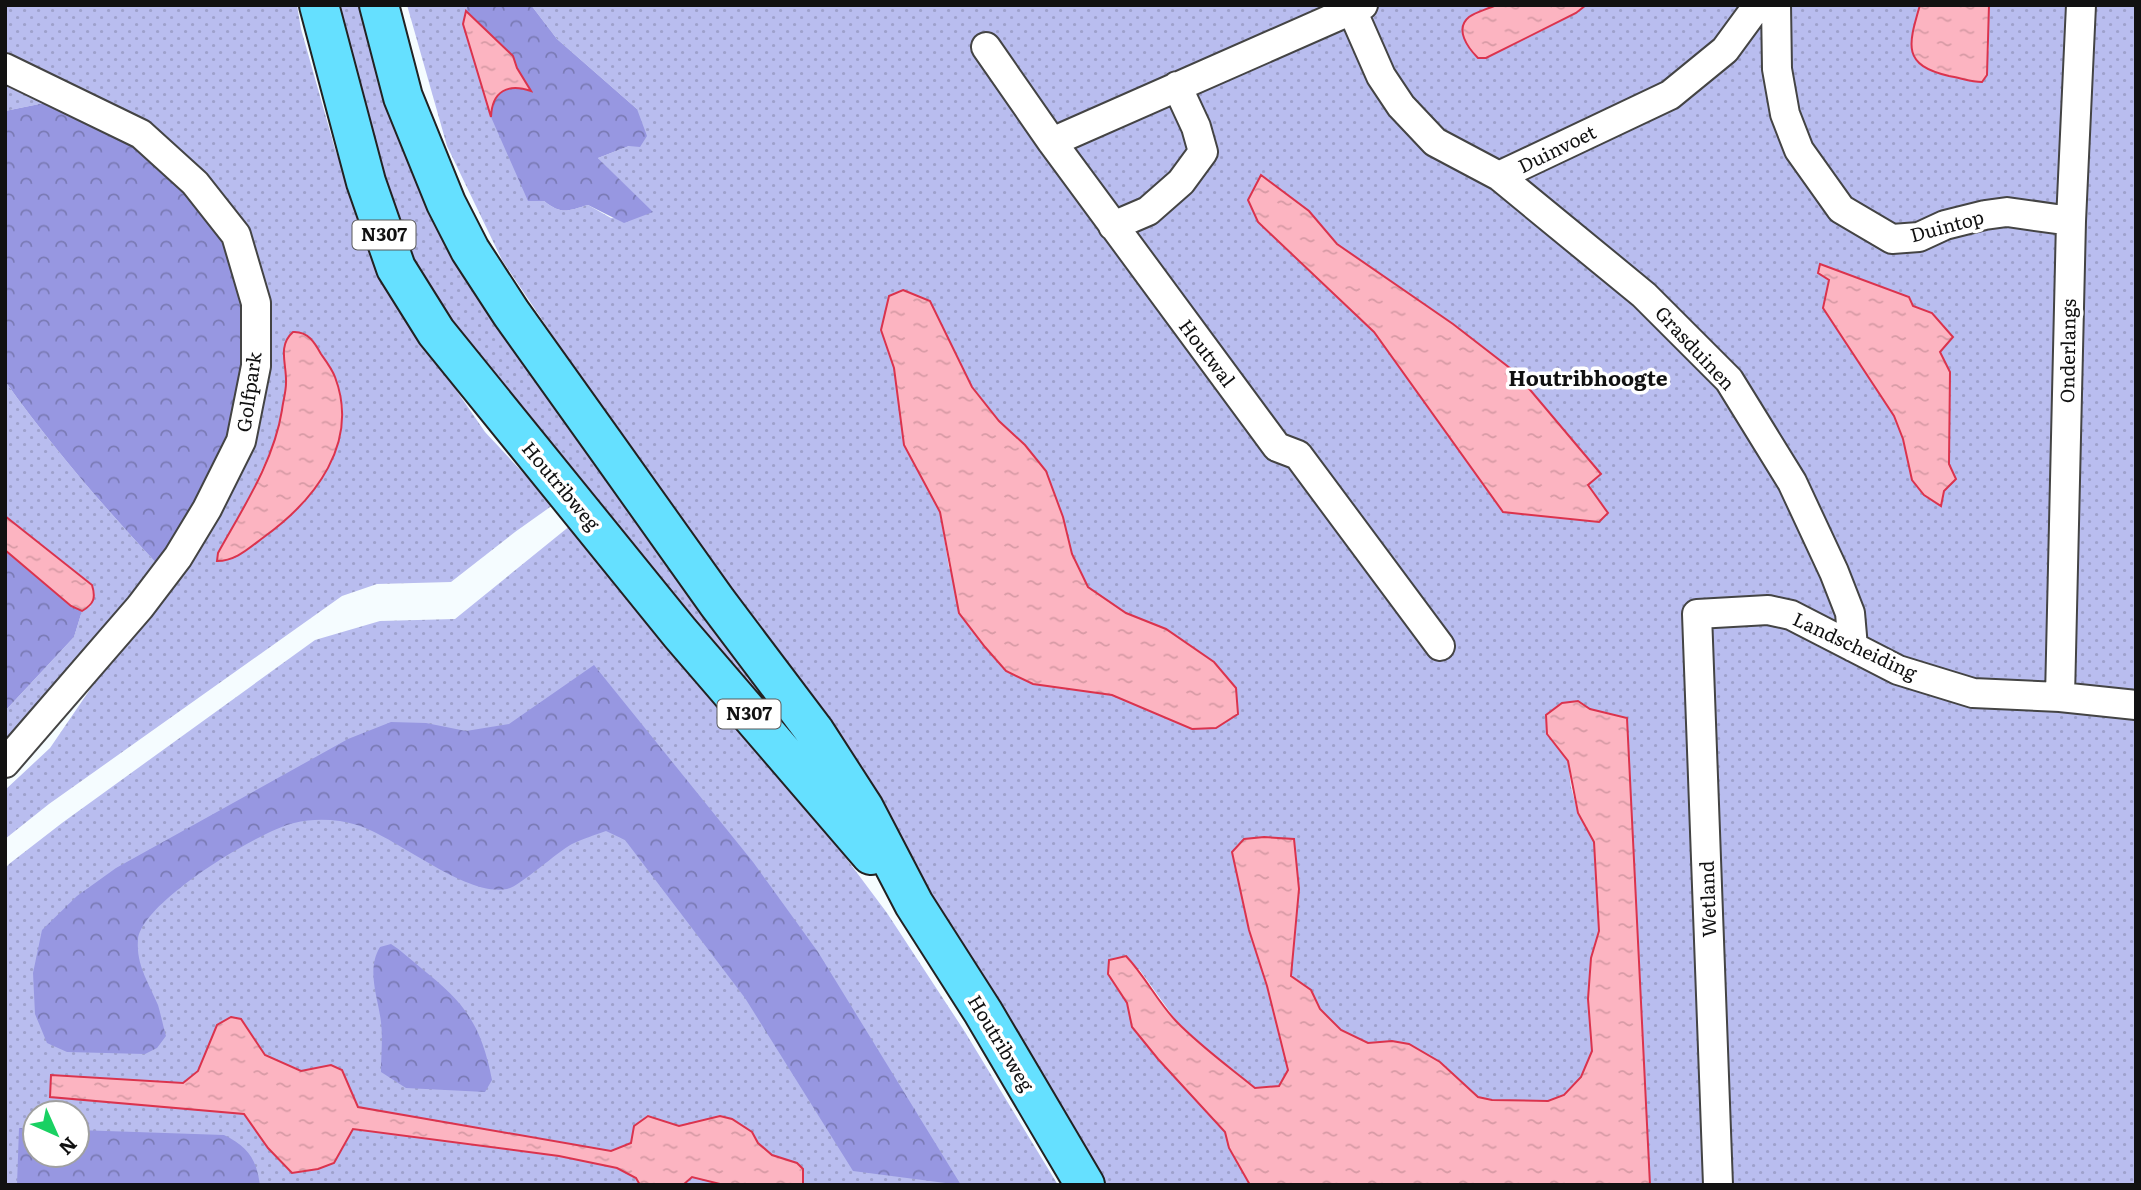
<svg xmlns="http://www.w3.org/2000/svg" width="2141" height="1190" viewBox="0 0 2141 1190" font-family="Literata,serif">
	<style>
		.grass { fill: url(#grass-dots); fill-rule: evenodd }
		.forest { fill: url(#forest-crowns) }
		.water { fill: url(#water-ripples); stroke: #db334d; stroke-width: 2 }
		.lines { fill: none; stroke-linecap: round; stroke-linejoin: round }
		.minor-casing { stroke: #444; stroke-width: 32 }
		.primary-casing { stroke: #222; stroke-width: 42 }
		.minor { stroke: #fff; stroke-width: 28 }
		.primary { stroke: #65e0ff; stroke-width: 38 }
		.labels { text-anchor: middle; stroke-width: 7; stroke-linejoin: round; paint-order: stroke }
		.shield { fill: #fff; stroke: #585858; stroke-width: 2 }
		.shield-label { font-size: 18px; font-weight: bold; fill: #111 }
		.street-label { font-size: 19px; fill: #111; stroke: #fff }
		.neighbourhood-label { font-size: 21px; font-weight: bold; fill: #111; stroke: #fff }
	</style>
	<defs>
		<pattern id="grass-dots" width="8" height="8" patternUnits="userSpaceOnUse" patternTransform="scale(1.75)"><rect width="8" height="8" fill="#b9bdef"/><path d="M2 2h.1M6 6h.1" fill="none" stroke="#9ea1cc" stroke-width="1.8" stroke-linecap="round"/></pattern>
		<pattern id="forest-crowns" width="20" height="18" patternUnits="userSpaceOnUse" patternTransform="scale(1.75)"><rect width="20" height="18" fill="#9797e1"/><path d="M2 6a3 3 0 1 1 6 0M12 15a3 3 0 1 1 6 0" fill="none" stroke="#7a7ab5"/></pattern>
		<pattern id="water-ripples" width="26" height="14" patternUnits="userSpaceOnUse" patternTransform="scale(1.75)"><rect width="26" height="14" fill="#fcb4c1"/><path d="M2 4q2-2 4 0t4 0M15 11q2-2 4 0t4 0" fill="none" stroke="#d79aa5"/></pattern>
	</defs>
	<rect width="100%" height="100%" fill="#f5fcff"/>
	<path class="grass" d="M5 5H297L301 29 335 149 365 232 430 352 485 432 553 505 515 532 451 582 377 584 342 596 49 804 5 839V790L50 748 91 688 185 565 250 454 262 411 268 366 225 199 199 167 163 136 5 54ZM312 339 335 376 343 407 339 441 253 489 279 432 286 383 283 352Z
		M333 5H361L378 72 410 165 438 231 531 367 875 848 582 500 426 285 393 219Z
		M407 5H467L463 24 544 201C562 215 567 211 588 205L611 218 652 212 598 158 629 146 637 109 557 39 531 5H1920C1901 71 1917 66 1973 82L1989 50V5H2136V1185H1650L1627 718 1590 709 1578 701 1547 734 1568 761 1571 787 1578 813 1594 842 1599 931 1591 958 1588 999 1592 1051 1581 1077 1564 1095 1548 1101 1492 1100 1478 1097 1440 1062 1392 1041 1368 1043 1341 1030 1320 1009 1311 990 1291 976 1299 889 1232 852 1249 930 1267 986 1288 1070 1280 1086 1255 1088 1205 1048 1175 1019 1139 969 1108 974 1127 1003 1132 1027 1158 1059 1225 1132 1229 1148 1250 1185H1083L629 449 502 260 447 146ZM930 301 972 387 999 421 1025 445 1063 517 1072 554 1088 587 1126 614 1166 629 1214 662 1192 729 1112 695 1033 684 949 568 940 512 904 445 894 368 882 330Z
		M5 76 54 101 5 111Z
		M5 381C51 446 104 507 158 565L5 745V711L74 637 82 611 91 606 26 534 5 516Z
		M571 525 757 739 887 913 965 1032 1058 1185H5V869L9 864 62 823 315 640 380 621 455 619ZM35 1113H77V1155H35Z"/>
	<path class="forest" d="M467 5H531L557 39 637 109 647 136 640 147 629 146 598 158 653 212 624 223 588 205C567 211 562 215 544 201H528L491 117C493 89 507 86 530 90L517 68 513 56 466 11Z
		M54 101 151 152 218 226 241 284 247 365 230 447 158 565C104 507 51 446 5 381V111Z
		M5 550 71 606 82 611 74 637 5 711Z
		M594 665 753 862 818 952 961 1185 853 1171 745 998 625 840 606 831C595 835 582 839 572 844 557 852 519 887 507 889 465 897 397 837 357 825 338 819 314 818 294 823 259 831 140 903 138 940 136 965 149 983 158 1005 161 1015 163 1026 166 1036L157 1048 145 1054 67 1052 47 1043 35 1014 33 973 42 930 77 896 116 868 348 739 391 722 426 723 466 731 509 724Z
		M391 944C402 951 411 960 421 968 465 1003 481 1024 492 1080L485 1092 406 1088 381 1072C381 1055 383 1038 381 1022 378 997 366 970 380 947Z
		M19 1128 35 1129V1155H77V1130L224 1135C248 1147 256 1158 260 1185H17Z"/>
	<path class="water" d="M1496 5H1586L1576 13 1486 58H1478C1468 48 1454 29 1469 17 1476 12 1488 9 1496 5Z
		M1920 5H1989L1987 75 1982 82C1971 82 1961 78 1949 76 1902 65 1908 46 1920 5Z
		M466 11 513 56 517 68 531 91C508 83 492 91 491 117L463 24Z
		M1261 175 1309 211 1337 244 1453 324 1515 372 1601 474 1588 485 1608 513 1599 522 1503 512 1374 332 1258 222 1248 200Z
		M1820 264 1909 297 1913 306 1932 313 1953 337 1940 352 1950 372 1949 464 1956 479 1944 491 1941 506 1924 495 1912 480 1903 439 1894 416 1823 308 1829 280 1818 273Z
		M903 290 930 301 972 387 999 421 1025 445 1046 471 1063 517 1072 554 1088 587 1126 613 1166 629 1214 662 1236 688 1238 714 1216 728 1192 729 1112 695 1033 684 1006 671 985 647 959 613 940 512 904 445 894 368 881 330 889 296Z
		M293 332C308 331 315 343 321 354 326 361 332 369 335 377 360 443 315 500 264 537 249 548 236 561 217 561L218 553C243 508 274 461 282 410 283 401 286 392 286 383 287 365 277 346 293 332Z
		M5 516 92 585C96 598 94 604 82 611L71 606 5 550Z
		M1578 701 1590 709 1627 718 1650 1185H1250L1229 1148 1225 1132 1158 1059 1132 1027 1127 1003 1108 974 1109 960 1126 956C1145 976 1157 1001 1176 1021 1200 1046 1228 1066 1255 1088L1279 1086 1288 1070 1267 986 1249 930 1232 852 1244 839 1264 837 1294 839 1299 889 1291 976 1311 990 1320 1009 1341 1030 1368 1043 1392 1041 1409 1044 1440 1062 1478 1097 1492 1100 1548 1101 1564 1095 1581 1077 1592 1051 1588 999 1591 958 1599 931 1594 842 1578 813 1568 761 1547 734 1546 715 1562 703Z
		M231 1017 241 1019 265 1055 301 1071 331 1065 342 1070 358 1107 611 1151 631 1143 634 1126 648 1116 679 1126 720 1116 732 1119 752 1132 758 1143 772 1155 797 1163 803 1169V1185H724L692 1177 683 1185H640L636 1178 617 1168 559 1156 353 1129 334 1163 318 1169 292 1173 268 1148 244 1114 50 1097 51 1075 183 1083 198 1071 217 1025Z"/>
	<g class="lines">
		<g class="minor-casing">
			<path id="minor" d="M1776 5 1777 69 1785 114 1799 150 1841 209 1892 239 1919 237 1945 225 1985 215 2007 212 2071 221
				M1352 10 1381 76 1401 106 1435 142 1499 176 1670 95 1725 50 1758 5
				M986 47 1052 142 1277 447 1298 455 1440 646
				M5 68 141 134 195 183 236 235 256 303V366L241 441 207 509 178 557 140 607 5 763
				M1052 142 1363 5
				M1499 176 1644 295 1729 380 1792 482 1834 572 1850 613 1853 647
				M1113 226 1148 211 1181 182 1203 152 1196 127 1177 86
				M2060 697 2071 221 2081 5
				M1718 1185 1697 614 1768 610 1791 615 1898 670 1973 693 2060 697 2136 705"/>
		</g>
		<g class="primary-casing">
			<path id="primary" d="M319 5 366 182 396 268 436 332 680 633 871 855
				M379 5 403 97 446 203 470 250 511 313 606 446 717 602 815 732 864 808 914 904 983 1012 1085 1185"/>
		</g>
		<use href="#minor" class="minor"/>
		<use href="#primary" class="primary"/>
	</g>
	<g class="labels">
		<g class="shield">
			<rect x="352.5" y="220.5" width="63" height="29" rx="5"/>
			<rect x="717.5" y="699.5" width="63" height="29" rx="5"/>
		</g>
		<g class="shield-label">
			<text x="384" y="241">N307</text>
			<text x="749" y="720">N307</text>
		</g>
		<g class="street-label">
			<text transform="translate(1557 149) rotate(-26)" y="7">Duinvoet</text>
			<text transform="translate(1947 226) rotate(-15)" y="7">Duintop</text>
			<text transform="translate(1695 348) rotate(47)" y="7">Grasduinen</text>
			<text transform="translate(2068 351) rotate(-89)" y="7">Onderlangs</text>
			<text transform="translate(1207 353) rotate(53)" y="7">Houtwal</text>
			<text transform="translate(249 392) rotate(-82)" y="7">Golfpark</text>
			<text transform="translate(561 486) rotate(50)" y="7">Houtribweg</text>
			<text transform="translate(1855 646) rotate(25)" y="7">Landscheiding</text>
			<text transform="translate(1708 899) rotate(-92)" y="7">Wetland</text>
			<text transform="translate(1001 1043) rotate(59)" y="7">Houtribweg</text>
		</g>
		<g class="neighbourhood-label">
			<text x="1588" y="386">Houtribhoogte</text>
		</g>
	</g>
	<rect width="2141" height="1190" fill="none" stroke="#111111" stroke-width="14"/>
	<g transform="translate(56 1134) rotate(135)"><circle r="33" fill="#ffffff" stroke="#a0a0a0" stroke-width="2"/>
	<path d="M0-5L12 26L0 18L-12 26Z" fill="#19d162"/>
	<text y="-10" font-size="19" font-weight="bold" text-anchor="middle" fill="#111111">N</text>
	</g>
</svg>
